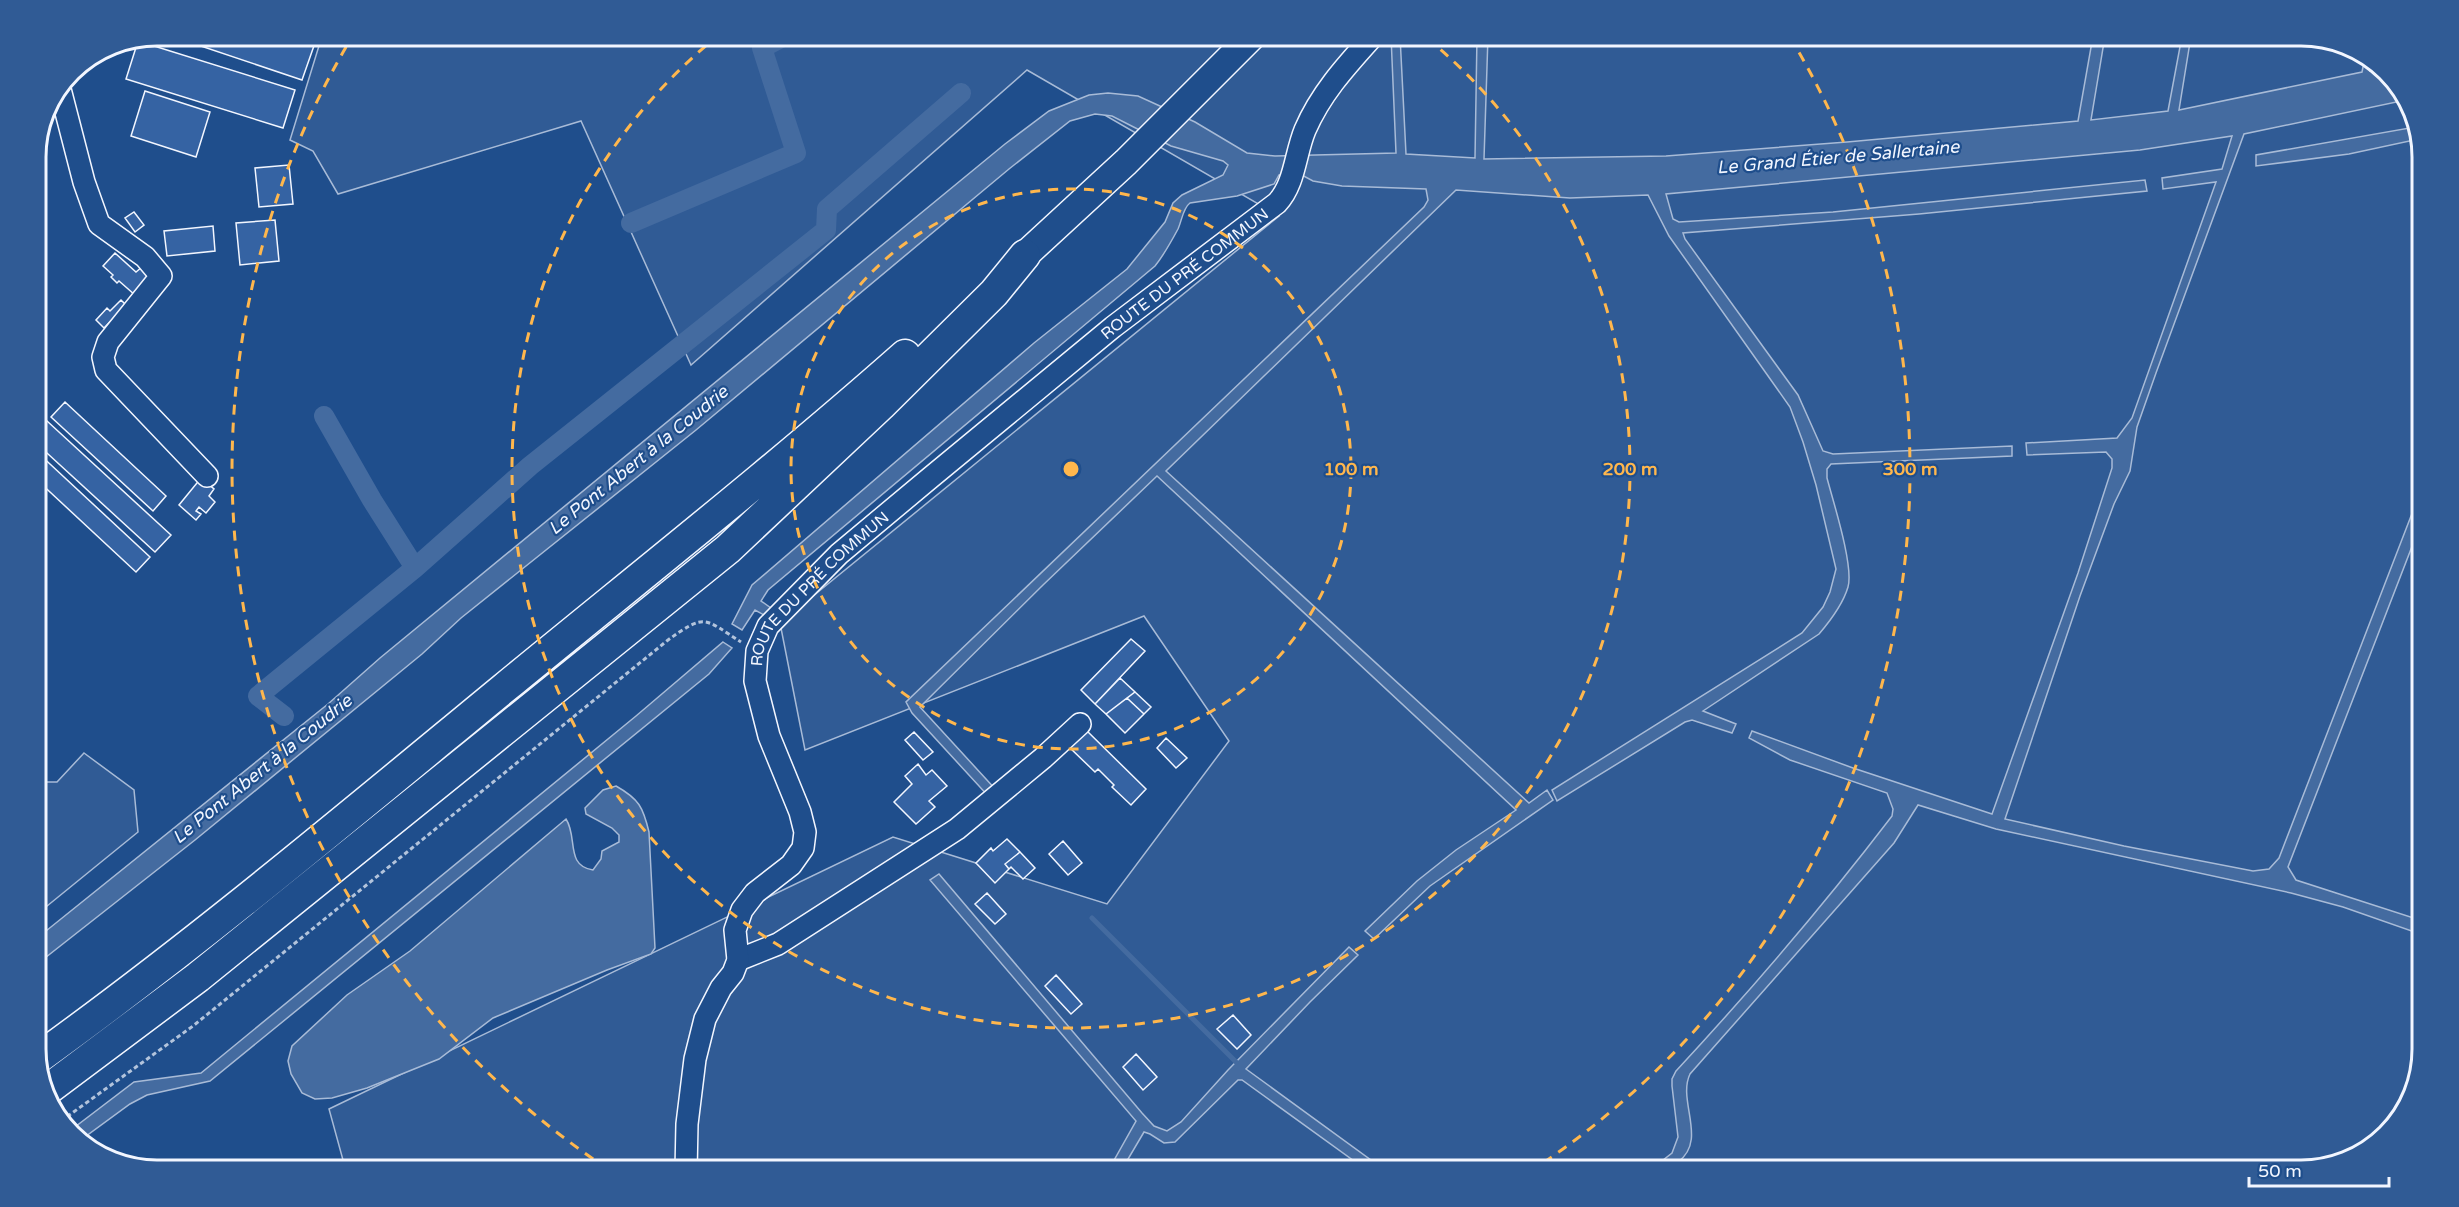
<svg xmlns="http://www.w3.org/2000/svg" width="2459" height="1207" viewBox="0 0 2459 1207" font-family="'Varela Round',sans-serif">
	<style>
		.built { fill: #305b95; stroke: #a8bbd7; stroke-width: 1.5 }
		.water { fill: #446ba0; stroke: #a8bbd7; stroke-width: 1.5 }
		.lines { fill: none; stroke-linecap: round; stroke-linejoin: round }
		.stream { stroke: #446ba0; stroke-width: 5 }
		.canal { stroke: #446ba0; stroke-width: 20 }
		.building { fill: #3563a3; stroke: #f2f6ff; stroke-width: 1.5 }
		.minor-casing { stroke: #f2f6ff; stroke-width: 24 }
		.major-casing { stroke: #f2f6ff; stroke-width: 30 }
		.highway-casing { stroke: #f2f6ff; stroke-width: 33 }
		.path { stroke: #b3c4dc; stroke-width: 3; stroke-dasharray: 4.5 3; stroke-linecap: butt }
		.minor { stroke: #1f4e8c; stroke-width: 21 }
		.major { stroke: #1f4e8c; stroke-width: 27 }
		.highway { stroke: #1f4e8c; stroke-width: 30 }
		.ring { fill: none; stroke: #ffb74d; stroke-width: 3; stroke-dasharray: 10 8 }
		.labels { text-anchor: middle; stroke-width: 4.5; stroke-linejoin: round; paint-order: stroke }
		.street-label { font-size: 16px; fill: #f2f6ff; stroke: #1f4e8c }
		.water-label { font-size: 18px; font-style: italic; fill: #f2f6ff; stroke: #1f4e8c }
		.rim { fill: none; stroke: #f2f6ff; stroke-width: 3 }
		.centre { fill: #ffb74d; stroke: #1f4e8c; stroke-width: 3 }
		.ring-label { font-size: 18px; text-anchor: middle; font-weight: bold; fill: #ffb74d; stroke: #1f4e8c; stroke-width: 4.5; stroke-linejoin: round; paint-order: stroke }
	</style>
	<rect width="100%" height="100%" fill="#1f4e8c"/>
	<path class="built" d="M322 36H2301L2355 48 2402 90 2423 150V1049L2411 1103 2369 1151 2301 1171H346L329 1109 893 837 1107 904 1229 741 1144 616 805 750 780 623 1279 216 1027 70 691 365 581 121 338 194 313 151 290 140Z
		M84 753 134 790 138 832 36 915V782H57Z"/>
	<path class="water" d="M1391 36H1400L1406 154 1475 158 1477 36H1488L1484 159 1666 156 1847 142 2078 121 2093 36H2105L2091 120 2168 111 2182 36H2191L2179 110 2362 72 2365 57 2372 63 2370 71 2379 69 2402 90 2406 100 2244 134 2156 373 2137 427 2130 471 2114 504 2080 596 2005 819 2124 846 2253 871 2269 869 2279 858 2423 485V518L2288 867 2296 880 2423 921V935L2343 907 2291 893 1996 829 1918 805 1894 843 1690 1074C1677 1101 1708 1140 1678 1162 1675 1165 1671 1170 1667 1171 1662 1173 1654 1171 1649 1171L1672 1153 1678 1137 1672 1086V1079L1676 1071C1752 989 1824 905 1892 816L1893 809 1887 793 1790 760 1749 738 1752 731 1853 768 1992 814 2078 573 2112 468V459L2106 452 2027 455 2026 443 2117 438 2132 418 2216 182 2163 189 2162 178 2222 169 2232 136 2140 150 1666 194 1673 219 1679 222 1833 212 2145 180 2147 191 1919 214 1683 233 1685 239 1798 395 1823 451 1833 454 2012 446V456L1831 464 1827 469V478C1833 501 1854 566 1848 587 1843 604 1831 620 1819 634L1703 711 1736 724 1732 733 1692 720 1685 722 1557 801 1552 790 1802 633 1823 607 1830 592 1836 569 1816 485 1803 442 1790 407 1669 236 1648 195 1570 198 1456 190 1166 471 1529 803 1547 790 1553 800 1430 886 1374 939 1365 931 1417 881 1456 850 1516 810 1157 476 1043 585 920 707 997 791 990 798 912 713 906 702 1424 207 1428 200 1426 189 1342 186 1313 181 1300 174 1279 175 1274 184 1237 196 1190 203C1183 208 1182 220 1178 229 1171 242 1164 255 1155 266L768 590 761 601 771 608 764 615 755 610 742 630 732 624 752 585 1034 343 1127 269 1165 222 1173 203 1182 195 1223 175 1228 165 1223 161 1171 146 1112 116 1095 114 1070 121 1009 169 696 430 461 618 422 654 195 840 36 965V939L328 704 380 658 1005 144 1049 111 1089 95 1108 93 1138 96 1195 122 1247 153 1275 156 1396 153Z
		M2415 127 2419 139 2349 154 2256 166V155Z
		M723 642 732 648 709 674 210 1081 147 1095 130 1104 82 1139 71 1130 134 1082 201 1073 636 716Z
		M616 786C639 799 643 807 649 832L655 948 651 954 607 970 493 1018 439 1059 367 1088 332 1098 315 1099 302 1093 291 1074 288 1061 292 1046 347 995 410 951 566 819C578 837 565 866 593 870L601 859 602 851 619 842V835L612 828 586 814 585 808 603 790Z
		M939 874 1142 1113 1154 1126 1167 1131 1181 1122 1228 1070 1349 947 1358 955 1310 1002 1246 1069 1386 1171H1368L1242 1080H1238L1175 1142 1164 1143 1150 1134 1144 1132 1121 1171H1108L1136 1121 930 880Z"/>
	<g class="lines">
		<path class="stream" d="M1092 918 1236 1062"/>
		<path class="canal" d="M631 223 796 153 762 48 785 36
			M324 416 372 500 415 568 530 466 826 230 827 209 961 93
			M284 716 258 696 415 568"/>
	</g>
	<path class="building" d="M171 36H302L316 40 302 80Z
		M138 41 295 90 283 128 126 79Z
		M145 91 210 112 196 157 131 136Z
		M289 165 293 204 259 207 255 168Z
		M134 212 144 225 135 232 125 218Z
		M275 220 279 261 240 265 236 223Z
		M213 226 215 251 167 256 164 231Z
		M115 253 136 272 142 267 152 277 135 295 119 281 117 283 111 277 113 275 103 266Z
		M121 300 126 305 104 328 96 320 107 308 110 311Z
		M65 402 166 496 153 511 51 417Z
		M47 421 171 535 155 552 36 443V432Z
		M36 451 150 557 136 572 36 479Z
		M201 478 214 489 209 496 215 502 206 513 199 507 196 511 201 514 196 520 179 505Z
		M1131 639 1145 651 1095 704 1081 690Z
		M1120 678 1135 692 1106 714 1095 704Z
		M1135 692 1151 707 1144 714 1127 698Z
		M1127 698 1144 714 1125 733 1106 714Z
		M1086 730 1146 789 1131 805 1112 787 1114 785 1098 769 1095 772 1067 745Z
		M914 732 933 752 923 760 905 740Z
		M1166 738 1187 758 1176 768 1157 748Z
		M918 764 926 775 932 770 947 786 929 801 935 807 916 824 894 802 912 784 905 776Z
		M1007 839 1020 852 1005 864 1009 869 995 883 976 863 991 848 993 851Z
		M1063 841 1082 863 1068 875 1049 854Z
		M1020 852 1035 868 1023 879 1011 867 1009 869 1005 864Z
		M987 893 1006 914 995 924 975 904Z
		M1056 975 1082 1004 1071 1014 1045 986Z
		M1233 1015 1251 1035 1237 1049 1217 1029Z
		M1136 1054 1157 1077 1143 1090 1123 1067Z"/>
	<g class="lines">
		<g class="minor-casing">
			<g id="minor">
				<path d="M60 89 84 182 99 224 145 257 161 276 108 342 103 357 106 370 207 476"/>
				<path d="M738 960 778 944 957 829 1043 758 1080 724"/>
				<path id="s1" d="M686 1171 687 1124 695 1059 705 1019 721 988 733 973 738 960 735 930 742 910 755 893 791 865 803 848 805 832 800 812 769 736 755 681 757 651 768 626 839 554 930 478 1113 327 1277 203C1295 184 1295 154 1305 130 1321 93 1346 66 1373 36"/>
			</g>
		</g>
		<g class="major-casing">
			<path id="major" d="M1025 255 1126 162 1252 36"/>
		</g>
		<g class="highway-casing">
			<path id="highway" d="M37 1059C198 943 350 815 503 689 638 578 775 470 905 355
				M47 1090 198 977 728 549 881 405 994 293 1025 255"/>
		</g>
		<path class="path" d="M61 1121 193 1026 668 640C706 613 703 618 741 642"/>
		<use href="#minor" class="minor"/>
		<use href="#major" class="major"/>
		<use href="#highway" class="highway"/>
	</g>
	<g class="ring">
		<circle cx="1071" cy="469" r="280"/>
		<path d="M1427 38A559 559 0 1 1 715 38"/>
		<path d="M608 1169A839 839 0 0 1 352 37M1790 37A839 839 0 0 1 1534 1169"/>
	</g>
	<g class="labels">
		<g class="street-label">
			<text dy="6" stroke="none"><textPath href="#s1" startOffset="1140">ROUTE DU PRÉ COMMUN</textPath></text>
			<text dy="6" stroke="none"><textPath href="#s1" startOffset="654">ROUTE DU PRÉ COMMUN</textPath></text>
		</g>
		<g class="water-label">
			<text transform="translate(1838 157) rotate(-5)" y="6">Le Grand Étier de Sallertaine</text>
			<text transform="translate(638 460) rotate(-39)" y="6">Le Pont Abert à la Coudrie</text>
			<text transform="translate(262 769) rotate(-39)" y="6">Le Pont Abert à la Coudrie</text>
		</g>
	</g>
	<path d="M0 0H2459V1207H0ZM157 46H2301A111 111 0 0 1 2412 157V1049A111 111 0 0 1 2301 1160H157A111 111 0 0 1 46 1049V157A111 111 0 0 1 157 46Z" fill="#305b95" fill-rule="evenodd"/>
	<path class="rim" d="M157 46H2301A111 111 0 0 1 2412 157V1049A111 111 0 0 1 2301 1160H157A111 111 0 0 1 46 1049V157A111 111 0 0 1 157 46Z"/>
	<circle cx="1071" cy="469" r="9" class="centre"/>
	<g class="ring-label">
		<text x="1351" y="475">100 m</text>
		<text x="1630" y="475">200 m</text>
		<text x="1910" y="475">300 m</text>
	</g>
	<path d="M2249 1177v9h140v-9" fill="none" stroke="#f2f6ff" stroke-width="3"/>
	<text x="2258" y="1177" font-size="18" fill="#f2f6ff" stroke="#1f4e8c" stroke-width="4.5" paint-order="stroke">50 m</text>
</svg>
